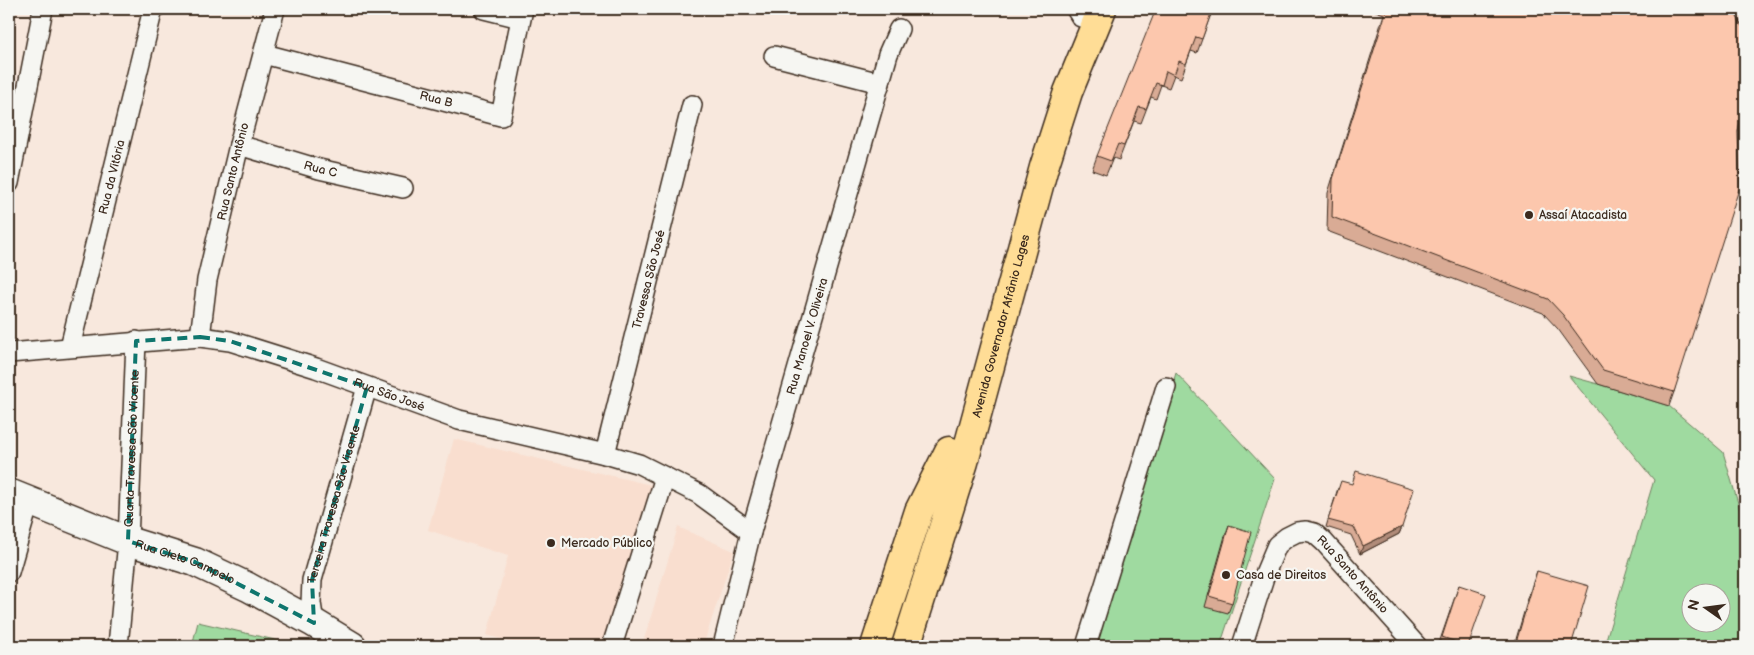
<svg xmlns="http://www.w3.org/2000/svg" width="1754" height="655" viewBox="0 0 1754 655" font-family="'Balsamiq Sans',sans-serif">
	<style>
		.built { fill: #f9decf }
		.green { fill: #9fdaa0; stroke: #6d825f; fill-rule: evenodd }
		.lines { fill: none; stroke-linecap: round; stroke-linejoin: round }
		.street-casing { stroke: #3b2a1e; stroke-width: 22 }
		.secondary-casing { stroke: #3b2a1e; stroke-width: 31 }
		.primary-casing { stroke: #3b2a1e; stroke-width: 31 }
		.street { stroke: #f6f6f2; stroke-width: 19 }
		.secondary { stroke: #f6f6f2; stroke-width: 28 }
		.primary { stroke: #ffdd96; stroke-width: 28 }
		.wall { fill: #d9ab95; stroke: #3b2a1e }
		.shaded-wall { fill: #b08b79; stroke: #3b2a1e }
		.building { fill: #fcc7ad; stroke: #3b2a1e }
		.marked { fill: none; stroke: #0f766e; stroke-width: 4; stroke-dasharray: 10 6; stroke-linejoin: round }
		.poi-dot { fill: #3b2a1e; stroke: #f6f6f2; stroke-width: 2 }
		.labels { text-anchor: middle; stroke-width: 4.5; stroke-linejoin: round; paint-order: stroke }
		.street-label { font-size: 12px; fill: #3b2a1e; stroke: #f6f6f2 }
		.poi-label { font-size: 12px; fill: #3b2a1e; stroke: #f6f6f2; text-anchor: start }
	</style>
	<rect width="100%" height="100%" fill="#f8e8dd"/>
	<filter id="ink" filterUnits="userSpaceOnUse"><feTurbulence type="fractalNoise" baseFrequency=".02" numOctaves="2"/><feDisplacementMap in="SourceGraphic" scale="10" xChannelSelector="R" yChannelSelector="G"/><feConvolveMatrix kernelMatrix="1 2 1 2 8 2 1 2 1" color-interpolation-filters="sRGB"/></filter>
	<g filter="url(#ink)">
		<path class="built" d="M454 439 651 485 603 646H523L487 635 508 556 428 530Z
			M678 527 734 551 703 646H642Z"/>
		<path class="green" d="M1176 373 1275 479 1220 646H1093Z
			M1569 376 1598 384 1669 406 1723 452 1745 527V646H1604L1654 480ZM1692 592H1722V622H1692Z
			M198 622 292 644 291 646H192Z"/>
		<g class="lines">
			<g class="street-casing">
				<g id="street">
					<path d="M484 9 520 18"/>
					<path d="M1076 9 1081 17"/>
					<path id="s1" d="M264 54 501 116 523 9"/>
					<path d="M774 56 880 83"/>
					<path id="s2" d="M239 145 319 169 403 188"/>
					<path d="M9 183 43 9"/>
					<path id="s3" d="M200 337 207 280 239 145 275 9"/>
					<path id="s4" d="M70 347 153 9"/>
					<path id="s5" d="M9 353 200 337 230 341 316 368 459 420 605 454 639 464 699 494 751 532"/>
					<path id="s6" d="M605 454 692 105"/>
					<path d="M9 572 29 502"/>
					<path id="s7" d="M314 623 311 603 312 580 367 387"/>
					<path id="s8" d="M118 646 128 541 136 341"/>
					<path d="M612 646 665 477"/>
					<path id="s9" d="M723 646 751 532 888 54 899 29"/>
					<path d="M1086 646 1166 387"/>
					<path id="s10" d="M1242 646 1266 571 1277 545 1287 537 1297 532 1306 531 1314 533 1324 542 1417 646"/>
				</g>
			</g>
			<g class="secondary-casing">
				<g id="secondary">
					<path id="s11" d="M9 493 128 541 195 562 248 587 314 623 352 646"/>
				</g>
			</g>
			<g class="primary-casing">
				<g id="primary">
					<path d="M875 646 919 511 949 451"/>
					<path id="s12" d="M906 646 964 462 1044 167 1068 92 1102 9"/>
				</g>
			</g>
			<use href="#street" class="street"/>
			<use href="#secondary" class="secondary"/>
			<use href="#primary" class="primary"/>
		</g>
		<path class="wall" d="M1370 9H1733L1745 32V97H1744L1674 392 1669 406 1598 384 1558 329 1543 313 1327 231 1328 193 1384 14Z
			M1212 11 1197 53 1191 51 1181 78 1174 75 1169 88 1161 85 1156 99 1151 97 1141 123 1134 121 1119 160 1113 158 1106 175 1092 170 1097 156Z
			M1338 488 1402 527 1399 534 1360 554 1351 535 1326 527Z
			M1229 525 1232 603 1228 613 1205 607 1225 536Z
			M1537 571 1571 646H1514L1532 585Z
			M1459 585 1468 646H1438Z"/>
		<path class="shaded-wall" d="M1402 527 1399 534 1360 554 1363 546Z"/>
		<path class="building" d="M1156 9H1207L1212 11 1202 39 1196 37 1186 64 1179 61 1174 75 1166 71 1162 85 1156 83 1146 109 1139 107 1124 146 1118 144 1111 161 1097 156Z
			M1387 9H1733L1745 32V92L1738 132 1740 186 1674 392 1603 370 1563 315 1548 299 1332 217 1333 179Z
			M1356 471 1414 489 1402 527 1363 546 1354 527 1328 520 1341 481 1352 484Z
			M1229 525 1251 532 1232 603 1209 596Z
			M1537 571 1589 586 1571 646H1515Z
			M1459 585 1486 594 1468 646 1442 637Z"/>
	</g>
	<path class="marked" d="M200 337 230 341 367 387 312 580 314 623 195 562 128 541 136 341Z"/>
	<g class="poi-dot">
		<circle cx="1529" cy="215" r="5"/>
		<circle cx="551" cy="543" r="5"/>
		<circle cx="1226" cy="575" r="5"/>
	</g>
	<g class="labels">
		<g class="street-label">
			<text dy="4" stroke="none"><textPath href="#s1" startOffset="178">Rua B</textPath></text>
			<text dy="4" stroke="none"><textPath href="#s2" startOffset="85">Rua C</textPath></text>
			<text dy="4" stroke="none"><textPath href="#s3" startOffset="169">Rua Santo Antônio</textPath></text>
			<text dy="4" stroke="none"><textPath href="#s4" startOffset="175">Rua da Vitória</textPath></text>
			<text dy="4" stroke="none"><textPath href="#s6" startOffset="180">Travessa São José</textPath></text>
			<text dy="4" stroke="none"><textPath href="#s12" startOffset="334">Avenida Governador Afrânio Lages</textPath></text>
			<text dy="4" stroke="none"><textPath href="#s9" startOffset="321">Rua Manoel V. Oliveira</textPath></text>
			<text dy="4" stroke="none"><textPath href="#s5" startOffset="390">Rua São José</textPath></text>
			<text dy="4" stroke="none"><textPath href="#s8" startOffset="198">Quarta Travessa São Vicente</textPath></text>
			<text dy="4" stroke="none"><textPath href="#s7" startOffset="122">Terceira Travessa São Vicente</textPath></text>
			<text dy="4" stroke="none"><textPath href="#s11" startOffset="189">Rua Cleto Campelo</textPath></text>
			<text dy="4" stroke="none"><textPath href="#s10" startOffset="205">Rua Santo Antônio</textPath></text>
		</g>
		<g class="poi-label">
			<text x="1539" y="219">Assaí Atacadista</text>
			<text x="561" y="547">Mercado Público</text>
			<text x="1236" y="579">Casa de Direitos</text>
		</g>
	</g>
	<rect width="1754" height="655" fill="none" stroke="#f6f6f2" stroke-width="30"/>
	<rect x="15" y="15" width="1724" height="625" fill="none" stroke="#3b2a1e" stroke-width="2" filter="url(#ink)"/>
	<g transform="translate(1706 608) rotate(284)"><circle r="24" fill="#f6f6f2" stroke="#aba49d"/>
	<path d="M0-4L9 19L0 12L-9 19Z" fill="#3b2a1e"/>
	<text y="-8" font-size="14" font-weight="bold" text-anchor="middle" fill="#3b2a1e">N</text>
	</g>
</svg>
